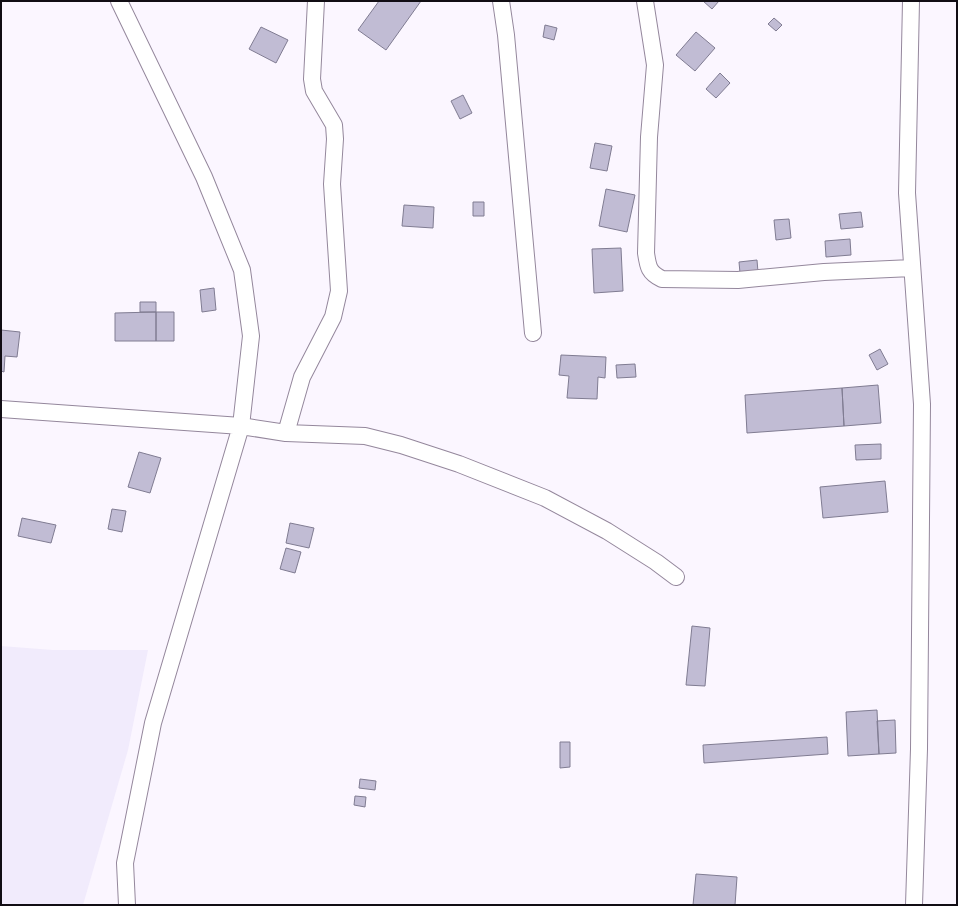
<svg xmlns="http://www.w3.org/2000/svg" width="958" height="906" viewBox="0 0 958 906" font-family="Lato,sans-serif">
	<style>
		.industrial { fill: #f1ebfc }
		.building { fill: #c1bcd4; stroke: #807c92 }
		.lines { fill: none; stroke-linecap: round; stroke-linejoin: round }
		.street-casing { stroke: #94879c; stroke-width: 18 }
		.street { stroke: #fff; stroke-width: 16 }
	</style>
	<rect width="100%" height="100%" fill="#fbf6ff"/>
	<path class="industrial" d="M1 646 53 650H148L128 750 83 905H1Z"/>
	<path class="building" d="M379 1H421L386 50 358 30Z
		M703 1H719L712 9Z
		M774 18 782 25 776 31 768 24Z
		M545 25 557 28 554 40 543 37Z
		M261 27 288 40 276 63 249 49Z
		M696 32 715 48 695 71 676 55Z
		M720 73 730 83 716 98 706 89Z
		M463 95 472 113 460 119 451 101Z
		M595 143 612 146 607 171 590 168Z
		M606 189 635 195 627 232 599 226Z
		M473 202H484V216H473Z
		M404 205 434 207 433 228 402 226Z
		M861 212 863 227 841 229 839 214Z
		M789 219 791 238 776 240 774 220Z
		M850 239 851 255 826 257 825 241Z
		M621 248 623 291 594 293 592 249Z
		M757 260 758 272 740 273 739 262Z
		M214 288 216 310 202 312 200 290Z
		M140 302H156V312H140Z
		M156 312H174V341H156Z
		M156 312V341H115V313Z
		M1 330 20 332 17 357 5 356 4 372 1 371Z
		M880 349 888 364 877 370 869 355Z
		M561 355 606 357 605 378 598 377 597 399 567 398 569 376 559 375Z
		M635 364 636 377 617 378 616 365Z
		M878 385 881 423 844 426 842 388Z
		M842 388 844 426 747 433 745 395Z
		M881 444V459L856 460 855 445Z
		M139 452 161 458 150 493 128 487Z
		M885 481 888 512 823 518 820 487Z
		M112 509 126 511 122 532 108 529Z
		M22 518 56 525 51 543 18 536Z
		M290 523 314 528 309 548 286 543Z
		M286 548 301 552 295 573 280 569Z
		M692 626 710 628 705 686 686 685Z
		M877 710 879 754 848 756 846 712Z
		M895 720 896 753 879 754 877 721Z
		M827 737 828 754 704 763 703 745Z
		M560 742H570V767L560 768Z
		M360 779 376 781 375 790 359 788Z
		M355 796 366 797 365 807 354 805Z
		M696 874 737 877 735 905H693Z"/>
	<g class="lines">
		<g class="street-casing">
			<path id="street" d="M119 1 204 177 242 270 251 336 241 426 153 723 125 863 127 905
				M501 1 506 35 533 333
				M645 1 655 65 649 137 646 253C648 267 649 273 662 279L738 280 824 272 912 268
				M911 1 907 193 922 404 919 749 914 905
				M1 409 241 426 286 433 365 436 401 445 459 464 545 498 607 531 656 562 676 577
				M286 433 302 377 333 317 339 291 332 184 335 139 334 125 314 91 312 79 316 1"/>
		</g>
		<use href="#street" class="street"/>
	</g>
	<rect width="958" height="906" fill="none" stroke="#110d14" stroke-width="4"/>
</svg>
